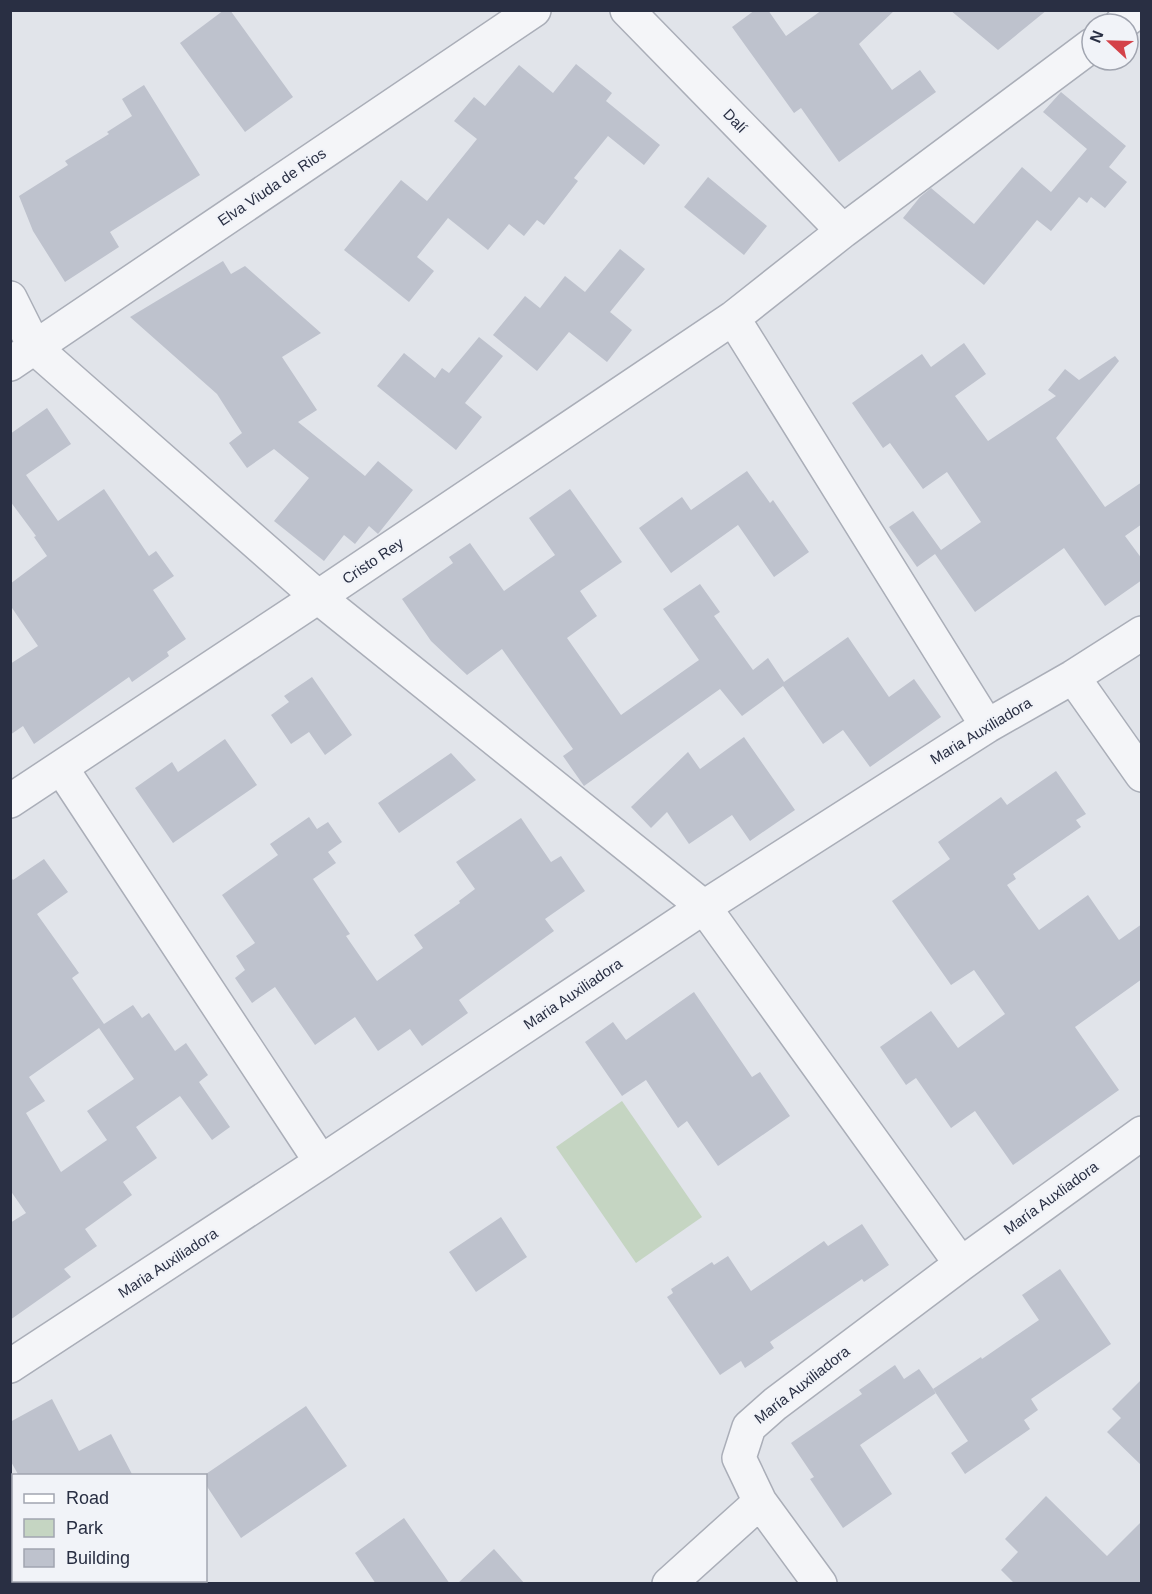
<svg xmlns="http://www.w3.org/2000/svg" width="1152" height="1594" viewBox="0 0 1152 1594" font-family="Helvetica,sans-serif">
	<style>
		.green { fill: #c5d5c2 }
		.building { fill: #bec2cd; fill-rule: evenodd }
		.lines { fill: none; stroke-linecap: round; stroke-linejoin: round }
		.street-casing { stroke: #aaaeb8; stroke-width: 36 }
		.street { stroke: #f4f5f8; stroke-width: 33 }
		.secondary { stroke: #fff; stroke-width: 33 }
		.labels { text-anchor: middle; stroke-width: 4.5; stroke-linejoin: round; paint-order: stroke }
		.street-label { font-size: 15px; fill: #292f43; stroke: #f1f3f8 }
	</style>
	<rect width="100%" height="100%" fill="#e1e4ea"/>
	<path class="green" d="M622 1101 702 1217 636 1263 556 1147Z"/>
	<path class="building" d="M224 10H230L293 97 245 132 180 43Z
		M755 10H768L786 36 822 10H895L859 44 892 90 920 70 936 92 839 162 801 108 794 113 732 27Z
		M950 10H1047L998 50Z
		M576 64 612 93 606 101 660 145 644 165 608 136 574 178 578 181 544 225 537 220 524 236 509 224 488 250 448 218 417 257 434 271 409 302 344 250 401 180 427 201 477 139 454 121 474 97 485 106 519 65 553 93Z
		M144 85 200 175 110 232 119 247 65 282 33 231 19 196 68 165 65 161 109 134 107 132 132 116 122 99Z
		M1061 92 1126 146 1109 167 1127 182 1105 208 1091 197 1087 203 1079 197 1051 231 1037 220 984 285 903 218 920 197 931 188 974 224 1022 167 1051 192 1087 149 1043 112Z
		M708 177 767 226 744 255 684 207Z
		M620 249 645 269 610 312 632 330 607 362 569 332 537 371 493 335 525 296 540 308 565 276 585 292Z
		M223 261 231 274 245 266 321 333 282 357 317 410 298 422 365 476 378 461 413 490 378 534 369 526 355 544 344 535 324 561 274 521 309 478 274 449 247 468 229 443 242 433 217 394 130 317Z
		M479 337 503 356 465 403 482 417 456 450 377 386 404 353 435 378 442 368 449 373Z
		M964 343 986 374 955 396 988 441 1056 396 1048 390 1065 369 1079 380 1115 356 1119 361 1056 438 1105 507 1142 482V524L1125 536 1142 559V580L1105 606 1064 548 975 612 935 554 917 567 889 527 913 511 941 550 981 522 947 472 923 489 890 443 883 448 852 403 922 354 931 367Z
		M47 408 71 444 26 475 58 521 104 489 149 556 156 551 174 576 153 590 186 639 167 652 169 656 132 682 129 677 34 744 23 726 10 735V664L38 646 10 605V584L47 556 34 537 36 536 10 501V434Z
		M747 471 770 503 773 500 809 552 774 577 738 525 671 573 639 528 682 497 691 510Z
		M570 489 622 562 580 591 597 616 567 638 621 715 699 660 663 609 700 584 720 612 714 616 753 670 768 658 784 682 848 637 889 697 914 679 941 717 870 767 843 730 823 744 783 686 742 716 720 689 584 786 563 756 573 749 502 649 467 675 431 641 402 599 453 563 449 557 470 543 504 591 555 555 529 518Z
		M312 677 352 735 325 755 309 732 291 744 271 715 289 702 284 696Z
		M744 737 795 810 750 841 732 815 689 844 667 812 651 828 631 807 688 752 700 769Z
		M225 739 257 785 173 843 135 788 172 762 178 772Z
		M451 753 476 780 399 833 378 803Z
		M1056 771 1086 814 1076 820 1081 827 1013 874 1016 879 1007 885 1039 930 1088 895 1119 940 1142 924V979L1075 1027 1119 1090 1013 1165 975 1111 951 1128 916 1078 906 1085 880 1047 931 1011 958 1048 1005 1014 974 970 951 985 892 901 950 859 938 842 1001 797 1007 805Z
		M309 817 317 829 328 822 342 842 328 852 336 863 313 879 350 934 346 936 377 981 423 948 414 935 460 903 459 901 475 889 456 862 521 818 551 862 561 856 585 891 545 919 554 931 459 1000 468 1013 422 1046 410 1029 378 1051 355 1017 315 1045 275 987 252 1003 235 978 245 970 236 956 255 943 222 895 278 855 270 844Z
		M44 859 68 892 37 914 79 973 72 978 104 1024 133 1005 142 1018 149 1013 175 1051 186 1043 208 1075 199 1082 230 1127 212 1140 180 1096 136 1127 157 1158 123 1182 132 1195 85 1229 97 1246 64 1269 71 1277 10 1320V1223L26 1213 10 1190V876L13 880ZM99 1028 134 1079 87 1111 107 1140 61 1172 26 1113 45 1101 29 1077Z
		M694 992 752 1077 760 1072 790 1116 718 1166 687 1121 678 1128 646 1080 622 1096 585 1042 613 1022 626 1040Z
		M501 1217 527 1257 476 1292 449 1252Z
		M862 1224 889 1265 864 1282 862 1279 770 1342 774 1348 745 1368 741 1361 720 1375 667 1297 673 1293 671 1289 712 1262 714 1265 728 1256 751 1291 824 1241 828 1246Z
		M1060 1269 1111 1344 1031 1399 1038 1410 1024 1420 1030 1429 965 1474 951 1453 968 1441 933 1389 981 1357 982 1359 1039 1320 1022 1295Z
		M895 1365 904 1379 919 1369 936 1393 860 1445 892 1494 843 1528 810 1479 814 1477 791 1443 862 1394 859 1390Z
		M1142 1379V1466L1107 1432 1121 1418 1112 1409Z
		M52 1399 79 1451 111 1434 133 1476H19L10 1460V1422Z
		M306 1406 347 1466 241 1538 206 1485V1476H203Z
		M1046 1496 1107 1556 1142 1521V1584H1015L1001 1570 1018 1552 1005 1539Z
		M404 1518 450 1584H376L355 1553Z
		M494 1549 525 1584H457Z"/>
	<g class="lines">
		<g class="street-casing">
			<path id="street" d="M627 10 843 231
				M1121 24 1139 10
				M10 298 35 348 318 597 704 907 961 1264
				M733 318 987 726
				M10 364 534 10
				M1073 677 1142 775
				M62 769 321 1162
				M10 801 318 597 733 318 843 231 1092 45
				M10 1366 321 1162 704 907 987 726 1073 677 1142 633
				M760 1502 820 1584
				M669 1584 760 1502 739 1458 749 1427 775 1404 961 1264 1142 1133"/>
		</g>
		<use href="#street" class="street"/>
		<path class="secondary" d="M10 1523 14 1528
			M45 1580 47 1584"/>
	</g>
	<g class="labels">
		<g class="street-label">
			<text transform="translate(735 121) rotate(46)" y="5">Dalí</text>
			<text transform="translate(272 187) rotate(-34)" y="5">Elva Viuda de Rios</text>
			<text transform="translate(373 561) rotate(-34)" y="5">Cristo Rey</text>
			<text transform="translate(981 731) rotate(-31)" y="5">Maria Auxiliadora</text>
			<text transform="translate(573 994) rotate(-34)" y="5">Maria Auxiliadora</text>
			<text transform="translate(1051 1198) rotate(-36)" y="5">María Auxliadora</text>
			<text transform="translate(168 1263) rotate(-33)" y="5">Maria Auxiliadora</text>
			<text transform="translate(802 1385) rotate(-38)" y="5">María Auxiliadora</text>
		</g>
	</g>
	<rect width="1152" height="1594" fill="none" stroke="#292f43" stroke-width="24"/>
	<rect x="12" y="1474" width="195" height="108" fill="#f1f3f8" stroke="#a1a5b0" stroke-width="1.5"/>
	<rect x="24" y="1494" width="30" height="9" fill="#ffffff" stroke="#a1a5b0" stroke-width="1.5"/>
	<text x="66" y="1504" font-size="18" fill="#292f43">Road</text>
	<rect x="24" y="1519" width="30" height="18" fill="#c5d5c2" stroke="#a1a5b0" stroke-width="1.5"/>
	<text x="66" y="1534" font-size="18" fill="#292f43">Park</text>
	<rect x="24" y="1549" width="30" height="18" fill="#bec2cd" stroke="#a1a5b0" stroke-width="1.5"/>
	<text x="66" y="1564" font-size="18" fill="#292f43">Building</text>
	<g transform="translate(1110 42) rotate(292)"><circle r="28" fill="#f1f3f8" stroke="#a1a5b0" stroke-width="1.5"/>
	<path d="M0-4.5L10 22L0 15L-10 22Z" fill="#d44249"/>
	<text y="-9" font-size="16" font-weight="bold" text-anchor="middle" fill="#292f43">N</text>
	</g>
</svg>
